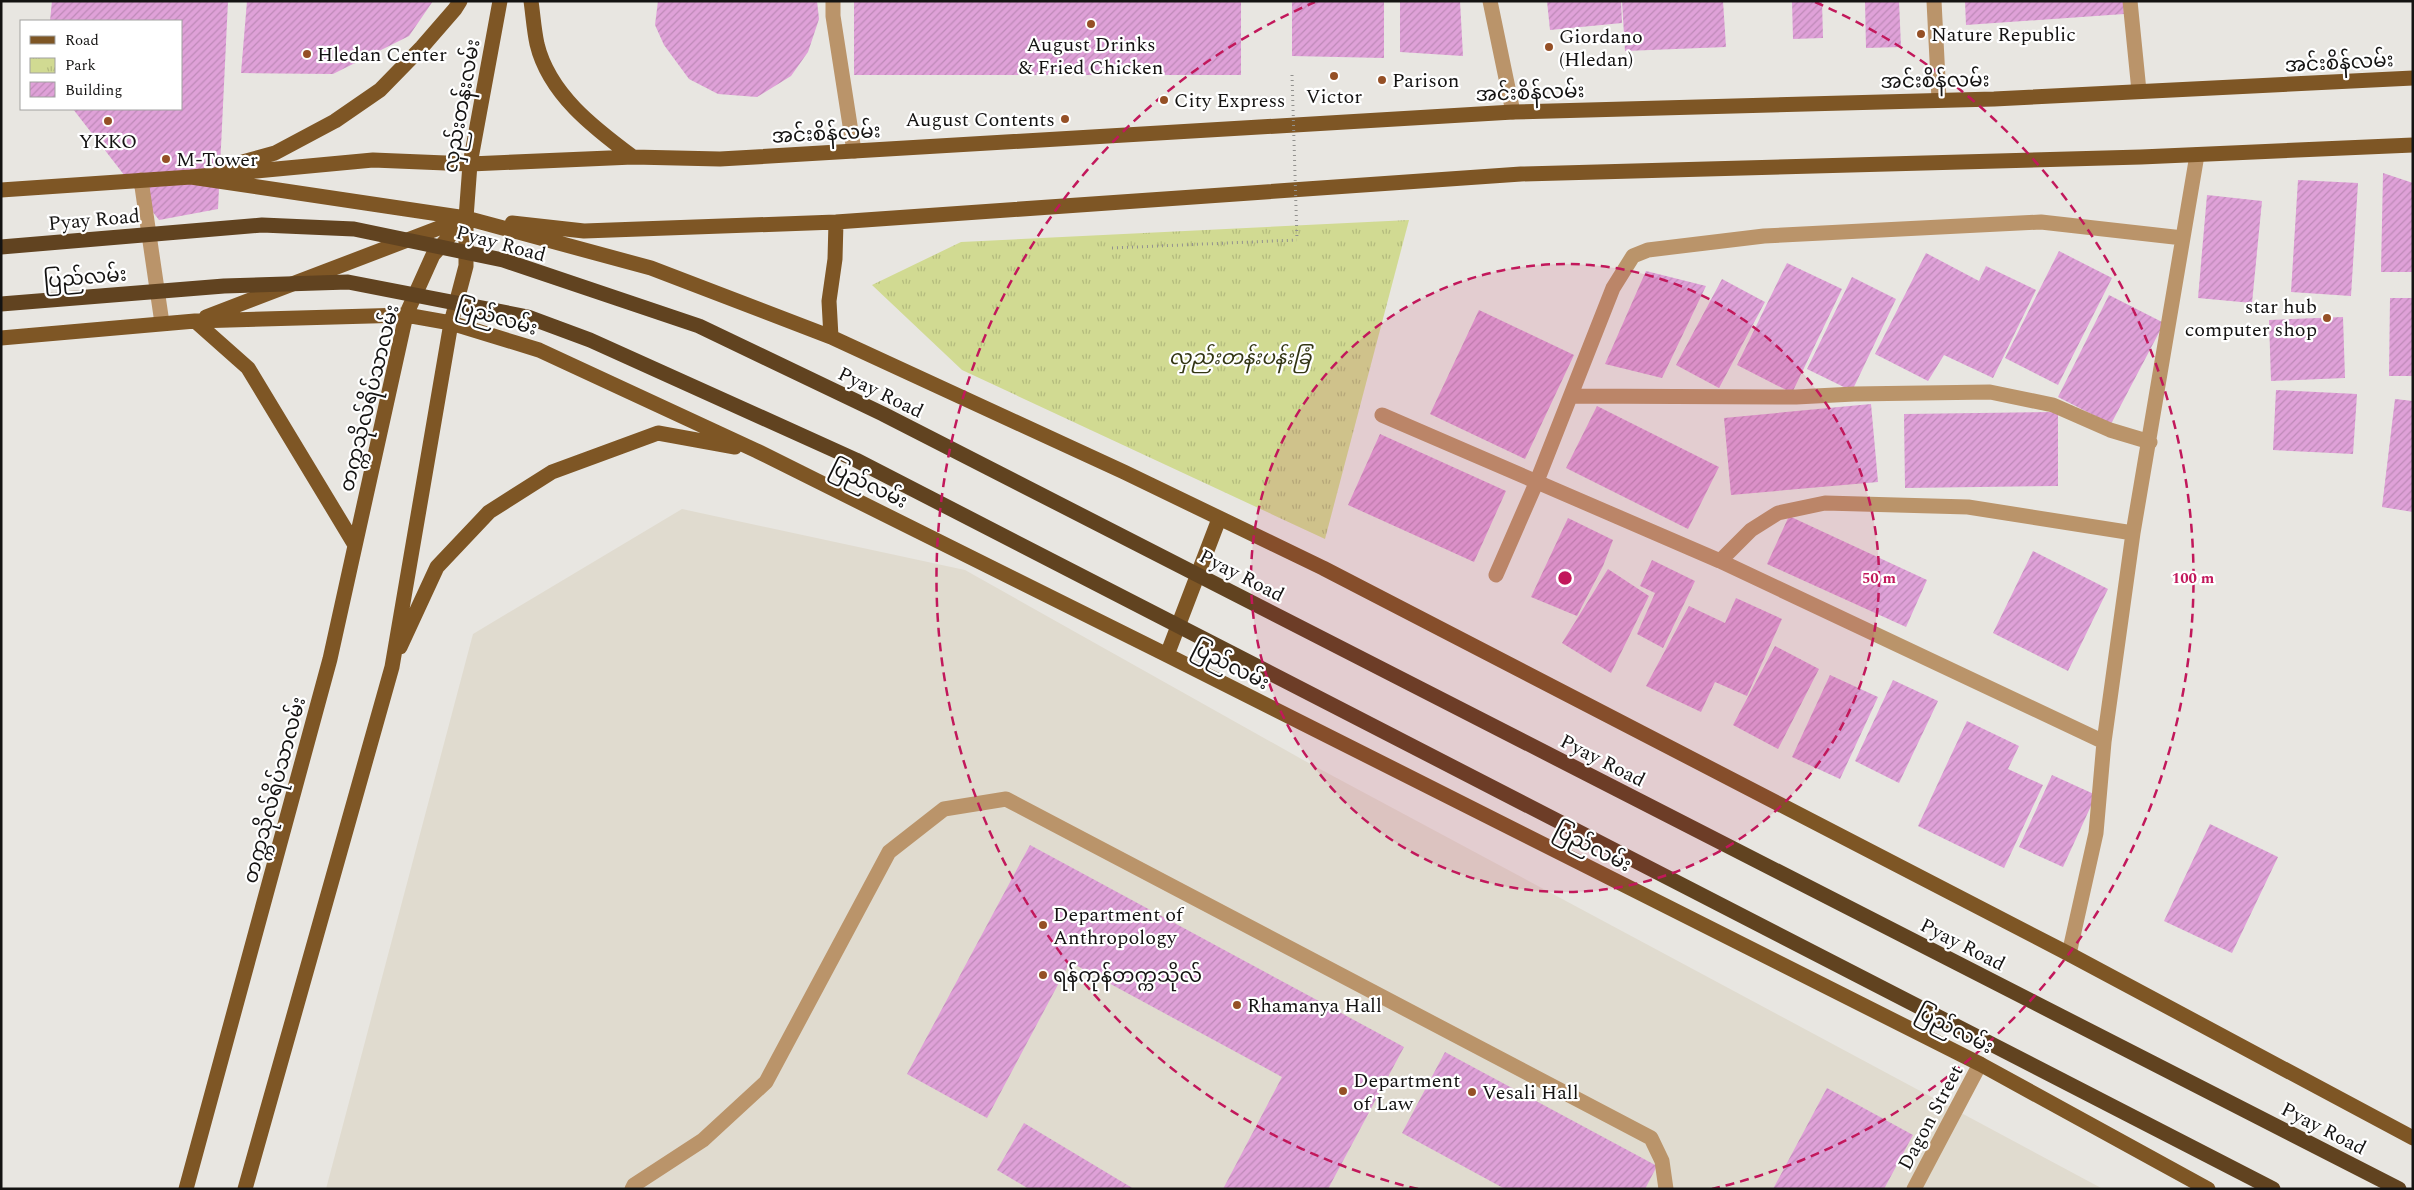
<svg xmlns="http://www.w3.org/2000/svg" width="2414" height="1190" viewBox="0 0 2414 1190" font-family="Spectral,'Noto Sans Myanmar',serif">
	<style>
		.built { fill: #e0dbcf }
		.park { fill: url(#park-tufts) }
		.building { fill: url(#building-hatch) }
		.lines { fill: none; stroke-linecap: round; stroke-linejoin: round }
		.path { stroke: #92918e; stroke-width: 3; stroke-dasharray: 1 4; stroke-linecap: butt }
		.minor { stroke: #ba946a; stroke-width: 15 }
		.major { stroke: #7e5625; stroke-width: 15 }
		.path-bridge { stroke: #92918e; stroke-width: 3; stroke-dasharray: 1 4; stroke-linecap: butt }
		.highway-bridge { stroke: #614320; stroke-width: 15 }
		.ring { fill: none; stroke: #c2185b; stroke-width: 2.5; stroke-dasharray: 9 6 }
		.poi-dot { fill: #955026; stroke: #fff; stroke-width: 2 }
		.labels { text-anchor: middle; stroke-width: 4.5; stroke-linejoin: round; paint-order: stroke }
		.poi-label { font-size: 20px; fill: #141312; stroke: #fff; text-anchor: start }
		.street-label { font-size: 20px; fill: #141312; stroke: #fff }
		.park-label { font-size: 20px; font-style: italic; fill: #333614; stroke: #fff }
		.centre { fill: #c2185b; stroke: #fff; stroke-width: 2.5 }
		.ring-label { font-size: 15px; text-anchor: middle; font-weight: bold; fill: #c2185b; stroke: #fff; stroke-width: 4.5; stroke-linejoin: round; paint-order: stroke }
	</style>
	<defs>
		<pattern id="park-tufts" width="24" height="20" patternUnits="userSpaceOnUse" patternTransform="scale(1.25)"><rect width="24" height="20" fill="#d1da92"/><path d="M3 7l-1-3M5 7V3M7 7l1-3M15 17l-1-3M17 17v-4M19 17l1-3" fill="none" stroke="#b3ba7d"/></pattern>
		<pattern id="building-hatch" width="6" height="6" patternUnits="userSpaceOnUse" patternTransform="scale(1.25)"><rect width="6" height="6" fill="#dfa1d8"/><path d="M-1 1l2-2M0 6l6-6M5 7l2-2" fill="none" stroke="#be8ab8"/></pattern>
	</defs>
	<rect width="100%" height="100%" fill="#e8e6e1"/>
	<path class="built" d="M682 509 965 570 1305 761 2103 1189H326L473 634Z"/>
	<path class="park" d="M1409 220 1325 539 962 370 872 285 961 242Z"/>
	<path class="building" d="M52 1H228L218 209 159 220 73 109H181V21H50Z
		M247 1H433L409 36 333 74 241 73Z
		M658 1H817L819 19 808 52 791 76 757 97 718 94 689 79 664 45 655 25Z
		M854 1H1241V75H854Z
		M1292 1H1384V58L1292 56Z
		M1400 1H1460L1463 56 1400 52Z
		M1547 1H1621L1622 23 1550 30Z
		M1622 1H1723L1726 47 1625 51Z
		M1792 1H1822L1823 38 1793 39Z
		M1865 1H1899L1901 47 1866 48Z
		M1965 1H2123L2124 14 1966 25Z
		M2383 173 2413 183V272H2381Z
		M2298 180 2358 183 2351 296 2291 292Z
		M2207 195 2262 201 2252 303 2198 298Z
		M2059 251 2112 278 2058 385 2005 358Z
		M1926 253 1979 281 1986 266 2036 290 1993 378 1944 355 1928 381 1875 354Z
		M1787 263 1842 289 1792 393 1737 365Z
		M1646 271 1706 286 1662 378 1605 364Z
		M1852 277 1896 299 1852 391 1807 369Z
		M1722 279 1765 302 1719 388 1676 365Z
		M2109 295 2164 323 2111 424 2058 397Z
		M2390 298H2413V376H2389Z
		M1479 310 1574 355 1525 459 1430 414Z
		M2343 317 2345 378 2271 381 2269 320Z
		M2276 390 2357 394 2353 454 2273 450Z
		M2395 399 2413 401V512L2382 507Z
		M1871 404 1878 482 1731 495 1724 418Z
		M1597 406 1719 467 1688 529 1566 468Z
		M2058 412V486L1905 488 1904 414Z
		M1380 434 1506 491 1474 562 1348 505Z
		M1789 516 1927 580 1906 627 1767 564Z
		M1568 518 1613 540 1603 566 1577 616 1531 597Z
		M2033 551 2108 589 2068 671 1993 633Z
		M1652 560 1695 581 1663 648 1637 634 1655 593 1640 586Z
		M1608 569 1649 596 1611 673 1562 643Z
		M1736 598 1782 619 1747 696 1715 682 1701 712 1646 686 1689 606 1725 623Z
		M1775 646 1819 669 1778 749 1733 725Z
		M1830 675 1878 697 1840 779 1792 757Z
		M1893 680 1938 701 1899 783 1855 761Z
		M1967 721 2019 746 2008 769 2043 785 2004 868 1918 826Z
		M2052 775 2096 795 2063 867 2019 847Z
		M2210 824 2278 857 2232 953 2164 921Z
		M1030 845 1404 1047 1328 1189H1223L1282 1077 1070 962 987 1118 907 1074Z
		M1445 1052 1657 1166 1645 1189H1505L1402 1133Z
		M1827 1088 1913 1135 1884 1189H1773Z
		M1024 1123 1134 1189H1029L997 1170Z"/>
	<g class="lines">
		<path class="path" d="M1112 248 1297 240"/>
		<path class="minor" d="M833 1V16L854 151
			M1490 1 1513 112
			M1934 1 1939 99
			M2130 1 2139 91
			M141 180 162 323
			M1571 396 1796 397 1854 394 1990 392 2053 405 2110 430 2150 442
			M1382 415 1720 561 2104 742 2096 833 2069 954
			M1720 561 1751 530 1778 513 1825 503 1968 507 2133 533
			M1496 575 1537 481 1613 288 1633 256 1648 250 1764 236 2041 222 2183 238
			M2104 742 2133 533 2197 155
			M632 1189 634 1185 703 1140 766 1082 889 852 944 809 1006 799 1651 1138 1662 1161 1666 1189
			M1914 1189 1980 1064"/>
		<path class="major" d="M531 1C533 15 534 30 537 44 549 94 594 128 633 157
			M228 166 275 153 335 121 380 90 422 47 455 9 460 1
			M191 177 466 218 651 268 831 337 1124 472 1323 568 2069 954 2413 1138
			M1 190 191 177 373 160 470 164 633 157 720 159 1513 112 1994 99 2413 78
			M512 223 584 231 836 222 1521 174 2141 157 2413 145
			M206 317 465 218
			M195 321 248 368 355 545
			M831 337 829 301 835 259 836 222
			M1 338 195 321 406 315 451 323 539 350 757 451 1167 655 1980 1064 2208 1189
			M400 647 437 567 489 512 552 472 658 433 735 447
			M1167 655 1219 519
			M186 1189 330 659 406 315 433 255 463 221
			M245 1189 392 667 451 323 466 266V218L470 164 500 1"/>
		<path class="path-bridge" d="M1292 75 1297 240"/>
		<path class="highway-bridge" d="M1 247 262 225 354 229 503 260 699 326 883 414 2399 1189
			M1 304 224 286 348 282 528 317 590 340 856 460 2273 1189"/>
	</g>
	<circle cx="1565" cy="578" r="314" fill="#c2185b" fill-opacity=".12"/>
	<g class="ring">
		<circle cx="1565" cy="578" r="314"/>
		<path d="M1418 1189A628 628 0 0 1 1315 2M1815 2A628 628 0 0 1 1712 1189"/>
	</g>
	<g class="poi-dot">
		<circle cx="1091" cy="24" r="5"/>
		<circle cx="1921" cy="34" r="5"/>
		<circle cx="1549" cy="47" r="5"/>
		<circle cx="307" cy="54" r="5"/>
		<circle cx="1334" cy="76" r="5"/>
		<circle cx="1382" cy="80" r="5"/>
		<circle cx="1164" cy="100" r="5"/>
		<circle cx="1065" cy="119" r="5"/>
		<circle cx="108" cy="121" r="5"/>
		<circle cx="166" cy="159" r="5"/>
		<circle cx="2327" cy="318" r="5"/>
		<circle cx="1043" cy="925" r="5"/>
		<circle cx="1043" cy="975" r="5"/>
		<circle cx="1237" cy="1005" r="5"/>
		<circle cx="1343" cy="1091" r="5"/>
		<circle cx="1472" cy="1092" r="5"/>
	</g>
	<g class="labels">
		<g class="poi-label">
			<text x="1931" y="41">Nature Republic</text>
			<text x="1559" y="43">Giordano<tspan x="1559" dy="23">(Hledan)</tspan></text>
			<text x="1091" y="51" text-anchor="middle">August Drinks<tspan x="1091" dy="23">&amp; Fried Chicken</tspan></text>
			<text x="317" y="61">Hledan Center</text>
			<text x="1392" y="87">Parison</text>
			<text x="1334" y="103" text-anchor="middle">Victor</text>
			<text x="1174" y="107">City Express</text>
			<text x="1055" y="126" text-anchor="end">August Contents</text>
			<text x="108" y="148" text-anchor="middle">YKKO</text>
			<text x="176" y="166">M-Tower</text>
			<text x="2317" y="313" text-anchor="end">star hub<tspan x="2317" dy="23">computer shop</tspan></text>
			<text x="1053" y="921">Department of<tspan x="1053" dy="23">Anthropology</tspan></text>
			<text x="1053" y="982">ရန်ကုန်တက္ကသိုလ်</text>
			<text x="1247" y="1012">Rhamanya Hall</text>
			<text x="1353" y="1087">Department<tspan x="1353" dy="23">of Law</tspan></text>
			<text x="1482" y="1099">Vesali Hall</text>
		</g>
		<g class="street-label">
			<text transform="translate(2339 62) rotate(-3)" y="7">အင်းစိန်လမ်း</text>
			<text transform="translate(1935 80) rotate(-1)" y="7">အင်းစိန်လမ်း</text>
			<text transform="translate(1530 92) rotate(-2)" y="7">အင်းစိန်လမ်း</text>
			<text transform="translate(461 106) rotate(-80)" y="7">လှည်းတန်းလမ်း</text>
			<text transform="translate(826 133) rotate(-3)" y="7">အင်းစိန်လမ်း</text>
			<text transform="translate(94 219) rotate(-5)" y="7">Pyay Road</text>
			<text transform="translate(501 243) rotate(15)" y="7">Pyay Road</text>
			<text transform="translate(85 277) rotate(-5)" y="7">ပြည်လမ်း</text>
			<text transform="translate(497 317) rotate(16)" y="7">ပြည်လမ်း</text>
			<text transform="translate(881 392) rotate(26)" y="7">Pyay Road</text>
			<text transform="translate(369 398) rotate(-76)" y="7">တက္ကသိုလ်ရိပ်သာလမ်း</text>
			<text transform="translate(869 484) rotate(26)" y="7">ပြည်လမ်း</text>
			<text transform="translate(1242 575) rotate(27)" y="7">Pyay Road</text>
			<text transform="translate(1231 665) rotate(27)" y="7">ပြည်လမ်း</text>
			<text transform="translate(1603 760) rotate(27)" y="7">Pyay Road</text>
			<text transform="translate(274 790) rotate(-75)" y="7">တက္ကသိုလ်ရိပ်သာလမ်း</text>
			<text transform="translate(1593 847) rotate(27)" y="7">ပြည်လမ်း</text>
			<text transform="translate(1963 944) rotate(27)" y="7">Pyay Road</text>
			<text transform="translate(1955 1029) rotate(27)" y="7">ပြည်လမ်း</text>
			<text transform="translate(1930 1117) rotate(-62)" y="7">Dagon Street</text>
			<text transform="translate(2324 1128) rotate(27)" y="7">Pyay Road</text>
		</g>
		<g class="park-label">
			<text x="1240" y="364">လှည်းတန်းပန်းခြံ</text>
		</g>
	</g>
	<circle cx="1565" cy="578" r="8" class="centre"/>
	<g class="ring-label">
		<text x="1879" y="583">50 m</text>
		<text x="2193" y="583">100 m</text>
	</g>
	<rect width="2414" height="1190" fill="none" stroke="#141312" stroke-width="5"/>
	<rect x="20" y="20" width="162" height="90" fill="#ffffff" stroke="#a1a1a0"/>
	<rect x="30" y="36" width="25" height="8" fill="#7e5625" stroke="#a1a1a0"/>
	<text x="65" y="45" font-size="15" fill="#141312">Road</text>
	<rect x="30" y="58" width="25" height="15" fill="url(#park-tufts)" stroke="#a1a1a0"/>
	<text x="65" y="70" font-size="15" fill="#141312">Park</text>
	<rect x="30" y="82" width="25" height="15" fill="url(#building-hatch)" stroke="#a1a1a0"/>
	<text x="65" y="95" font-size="15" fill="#141312">Building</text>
</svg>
